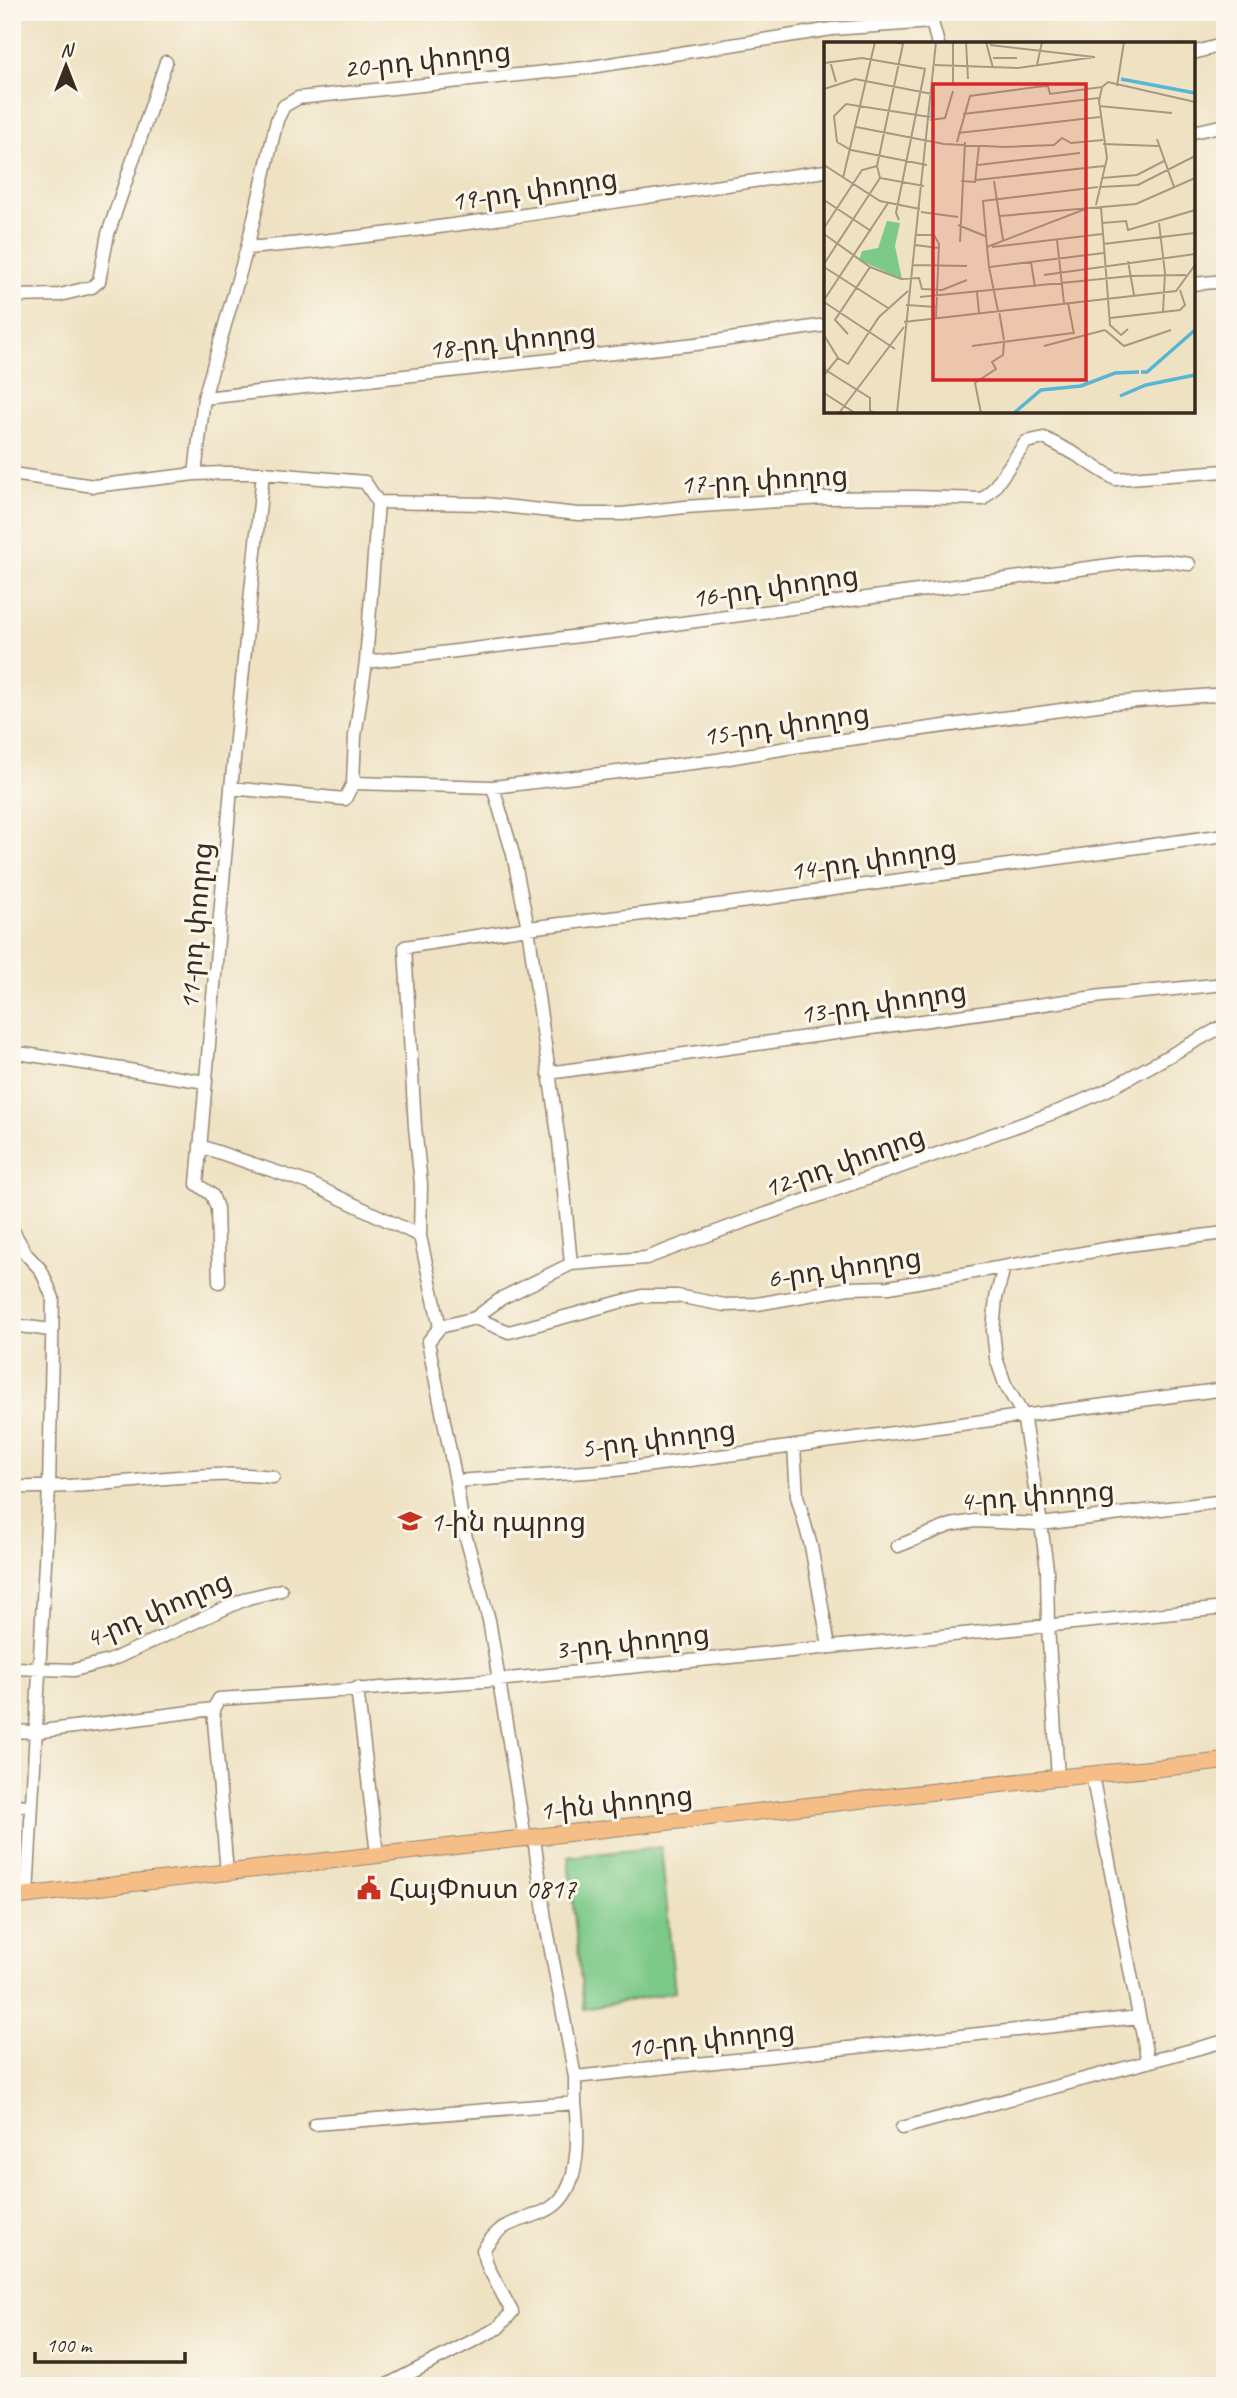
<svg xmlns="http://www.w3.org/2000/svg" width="1237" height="2398" viewBox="0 0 1237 2398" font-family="Caveat,'Noto Sans Armenian',sans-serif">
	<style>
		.pitch { fill: #7cc988; stroke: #5c7a53; stroke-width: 2 }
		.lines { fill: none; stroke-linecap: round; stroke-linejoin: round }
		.canal { stroke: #56b6d4; stroke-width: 10 }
		.minor-casing { stroke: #958670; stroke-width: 15 }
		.major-casing { stroke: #958670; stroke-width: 18 }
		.minor { stroke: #fff; stroke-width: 12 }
		.major { stroke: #f6be87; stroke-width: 16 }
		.labels { text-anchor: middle; stroke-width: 6; stroke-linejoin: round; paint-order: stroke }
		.street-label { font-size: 28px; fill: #3b2a1e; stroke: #fbf7ec }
		.poi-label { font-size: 28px; fill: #3b2a1e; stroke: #fbf7ec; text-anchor: start }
		.inset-river { fill: none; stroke: #56b6d4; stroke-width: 3.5 }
		.inset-road { fill: none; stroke: #a79881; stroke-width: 2 }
		.view { fill: #d62828; fill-opacity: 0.15; stroke: #d62828; stroke-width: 3.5 }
		.inset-edge { fill: none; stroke: #3b2a1e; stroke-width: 3.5 }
	</style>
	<rect width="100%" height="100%" fill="#fbf7ec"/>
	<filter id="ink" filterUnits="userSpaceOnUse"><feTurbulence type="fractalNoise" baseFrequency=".0143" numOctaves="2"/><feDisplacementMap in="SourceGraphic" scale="14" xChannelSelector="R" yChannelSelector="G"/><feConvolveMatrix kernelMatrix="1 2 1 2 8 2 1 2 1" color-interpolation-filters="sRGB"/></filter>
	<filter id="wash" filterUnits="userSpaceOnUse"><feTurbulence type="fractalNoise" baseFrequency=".00686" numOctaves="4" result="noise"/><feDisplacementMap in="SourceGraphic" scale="28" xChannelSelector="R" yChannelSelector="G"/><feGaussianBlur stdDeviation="1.57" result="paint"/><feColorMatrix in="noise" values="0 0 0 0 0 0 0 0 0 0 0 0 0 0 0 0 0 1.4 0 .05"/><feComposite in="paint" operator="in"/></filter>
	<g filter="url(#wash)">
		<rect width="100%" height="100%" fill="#efe2c3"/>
		<path class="pitch" d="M661 1847 675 1992 584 2009 568 1857Z"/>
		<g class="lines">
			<path class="canal" d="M12 13V12"/>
		</g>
	</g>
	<g filter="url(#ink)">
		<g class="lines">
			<g class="minor-casing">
				<path id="minor" d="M1193 53 1225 44
					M1193 132 1225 125
					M247 248C441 232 633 197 826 171
					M1193 284 1225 281
					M12 296 60 295 92 287 99 281 108 234 166 62
					M204 398 696 344 826 325
					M12 474 94 486 195 474 224 473H263L365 482 378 502
					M195 474 204 398 247 248 277 120 284 106 298 98 585 68 832 29 932 22 938 44
					M378 502 485 504 578 514H622L685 507 824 498 914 497 983 499 994 488 1026 442 1044 438 1075 454 1115 479 1225 471
					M366 662 645 628 1132 562 1168 561 1189 564
					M353 783 493 787 717 760 799 746 1112 703 1225 694
					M493 787 513 854 528 928 559 1141 571 1264
					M231 788 345 799 353 783 355 736 366 662 378 502
					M12 1052 206 1082
					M548 1073 1102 996 1225 984
					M200 1146 309 1183 420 1236
					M12 1229 26 1254 41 1270 53 1298 49 1488 27 1896
					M1004 1267 996 1298 993 1330 996 1358 1005 1384 1023 1415 1041 1524 1047 1569 1048 1627 1058 1778
					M219 1282 217 1208 212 1195 197 1184 231 788 263 473
					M475 1318 509 1332 642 1296H677L725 1305 757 1304 849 1288 889 1287 1128 1245 1225 1233
					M12 1325 51 1330
					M440 1327 420 1236 421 1184 415 1127 405 947 528 928 734 903 1225 835
					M794 1446 797 1496 811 1546 829 1646
					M456 1481 428 1342 440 1327 475 1318 502 1298 571 1264 646 1258 735 1225 1059 1111 1107 1090 1225 1025
					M12 1487C59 1488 107 1484 154 1479 194 1476 233 1472 273 1477
					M898 1546 951 1525 975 1521 1041 1524 1225 1501
					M12 1668 74 1670 109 1661 248 1598 281 1590
					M357 1688 377 1854
					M12 1731 35 1732 213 1709
					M1092 1775 1148 2062
					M12 1805 31 1806
					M525 1839 489 1620 463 1527 456 1481 615 1470 1225 1389
					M227 1873 213 1709 219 1699 498 1680 1225 1608
					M575 2077 1139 2017
					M315 2124 575 2103V2077L545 1919 534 1838
					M902 2128 1225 2041
					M385 2386 498 2328 512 2312 488 2267 483 2250C504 2218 515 2225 545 2211 581 2195 579 2137 575 2103"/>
			</g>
			<g class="major-casing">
				<path id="major" d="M12 1897C359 1857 707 1817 1054 1778 1111 1772 1168 1768 1225 1761"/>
			</g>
			<use href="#minor" class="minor"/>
			<use href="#major" class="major"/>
		</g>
	</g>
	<defs>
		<g id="school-bare" transform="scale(1.89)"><path d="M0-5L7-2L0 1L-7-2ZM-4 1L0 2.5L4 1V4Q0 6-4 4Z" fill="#c8321e" stroke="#fbf7ec" stroke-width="2.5" paint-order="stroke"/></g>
		<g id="civic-bare" transform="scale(1.89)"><path d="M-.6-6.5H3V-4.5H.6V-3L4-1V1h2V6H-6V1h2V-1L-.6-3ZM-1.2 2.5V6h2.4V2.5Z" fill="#c8321e" stroke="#fbf7ec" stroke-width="2.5" paint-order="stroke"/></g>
	</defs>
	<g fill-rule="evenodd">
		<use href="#school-bare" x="410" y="1521"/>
		<use href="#civic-bare" x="369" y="1888"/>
	</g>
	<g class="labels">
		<g class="street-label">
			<text transform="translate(427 59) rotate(-6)" y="10">20-րդ փողոց</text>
			<text transform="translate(534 189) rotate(-8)" y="10">19-րդ փողոց</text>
			<text transform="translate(512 340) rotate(-6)" y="10">18-րդ փողոց</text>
			<text transform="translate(764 479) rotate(-3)" y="10">17-րդ փողոց</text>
			<text transform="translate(775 586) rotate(-8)" y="10">16-րդ փողոց</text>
			<text transform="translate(786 724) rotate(-8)" y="10">15-րդ փողոց</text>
			<text transform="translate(873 859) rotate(-8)" y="10">14-րդ փողոց</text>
			<text transform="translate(195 926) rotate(-85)" y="10">11-րդ փողոց</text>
			<text transform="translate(883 1002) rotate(-8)" y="10">13-րդ փողոց</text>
			<text transform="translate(844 1161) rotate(-19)" y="10">12-րդ փողոց</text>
			<text transform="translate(844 1267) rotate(-8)" y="10">6-րդ փողոց</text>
			<text transform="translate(658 1438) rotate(-7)" y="10">5-րդ փողոց</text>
			<text transform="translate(1037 1495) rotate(-4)" y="10">4-րդ փողոց</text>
			<text transform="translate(158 1609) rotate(-23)" y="10">4-րդ փողոց</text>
			<text transform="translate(632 1641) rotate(-6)" y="10">3-րդ փողոց</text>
			<text transform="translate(616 1802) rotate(-6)" y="10">1-ին փողոց</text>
			<text transform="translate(711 2038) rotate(-6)" y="10">10-րդ փողոց</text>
		</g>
		<g class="poi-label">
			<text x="430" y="1531">1-ին դպրոց</text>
			<text x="389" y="1898">ՀայՓոստ 0817</text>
		</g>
	</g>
	<g transform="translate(824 42)">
		<rect width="371" height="371" fill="#efe2c3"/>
		<path d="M63 179 76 181 71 204 78 237 35 218 38 209 54 206Z" fill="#7cc988"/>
		<path class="inset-river" d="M297 37 371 51M108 76 109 54M317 330H323L371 288M296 354 322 343 371 333M190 371 217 348 257 344 291 331 315 330"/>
		<path class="inset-road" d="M72 0 79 2 53 124 56 136 100 144M142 0 144 37M162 0 169 26M166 3 270 15M169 16H193M6 19 12 40M0 21 38 16 102 27M111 23 194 26 271 15M213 23 218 0M129 42V0M293 44 300 0M0 47 31 37 108 52M275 64 348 71M139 72 275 56M106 78 121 76 129 49M32 85 120 102 180 105 230 103 238 96 247 101 279 98M134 91 276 75M333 97 350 145M13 100 10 74 22 62 106 75M13 100 27 108 103 123M133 100 146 54 212 45 224 44 226 52 278 45M279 102 335 104M0 123 56 159 96 167M154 123 256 111M19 136 51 0M278 136 313 133 340 119M152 138 280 124M137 139 151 140 155 104M170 139 179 198M276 145 314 143 371 114M0 158 47 189M272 163 283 116 275 59 278 45 284 40 371 60M277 165 286 283 297 293 304 287M97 170 134 175M176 174 312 162 371 136M75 178 72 171 101 27M278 181 302 179 304 188 371 168M335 181 341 231 339 270M134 183 161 194M0 186 38 128 53 124M0 192 46 225 11 278 24 292M93 193H110L115 202 112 276M233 198 240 261M136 200 141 100M279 202 371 191M91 203 115 206M163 205 159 159 274 145M168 205 278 192M304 219 310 253M207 220 211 245M0 222 56 136M88 223 143 224M0 225 64 266M46 225 77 237 95 236 98 247 118 248 143 238M165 225 163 205 264 166M220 233 371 212M153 250 155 271M96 255 307 234 362 233M0 258 64 161M0 260 71 307M244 261 250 292M82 263 113 265M174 269 165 225 280 211M175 269 180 298M286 276 356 268 361 263 356 248M80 280 352 249 371 223M281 288 300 304 347 288M0 293 14 316 0 333M148 304 249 291M220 304 281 288M14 316 24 322 55 275 84 249M0 327 46 356V369L52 371M0 351 31 371M15 371 80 285M73 371 112 0M157 371 151 341 172 327 168 320 179 313 180 301"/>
		<path class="view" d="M109 42H262V338H109Z"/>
		<rect width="371" height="371" class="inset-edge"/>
	</g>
	<rect width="1237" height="2398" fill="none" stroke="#fbf7ec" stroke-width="42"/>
	<g transform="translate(66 66)" stroke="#fbf7ec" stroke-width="5" paint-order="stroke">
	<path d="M0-5L12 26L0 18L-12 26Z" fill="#3b2a1e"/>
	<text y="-10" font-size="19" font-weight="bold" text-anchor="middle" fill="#3b2a1e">N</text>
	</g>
	<path d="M35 2352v10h150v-10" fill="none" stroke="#3b2a1e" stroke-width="3.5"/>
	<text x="46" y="2352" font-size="21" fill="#3b2a1e" stroke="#fbf7ec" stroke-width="5" paint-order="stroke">100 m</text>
</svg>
